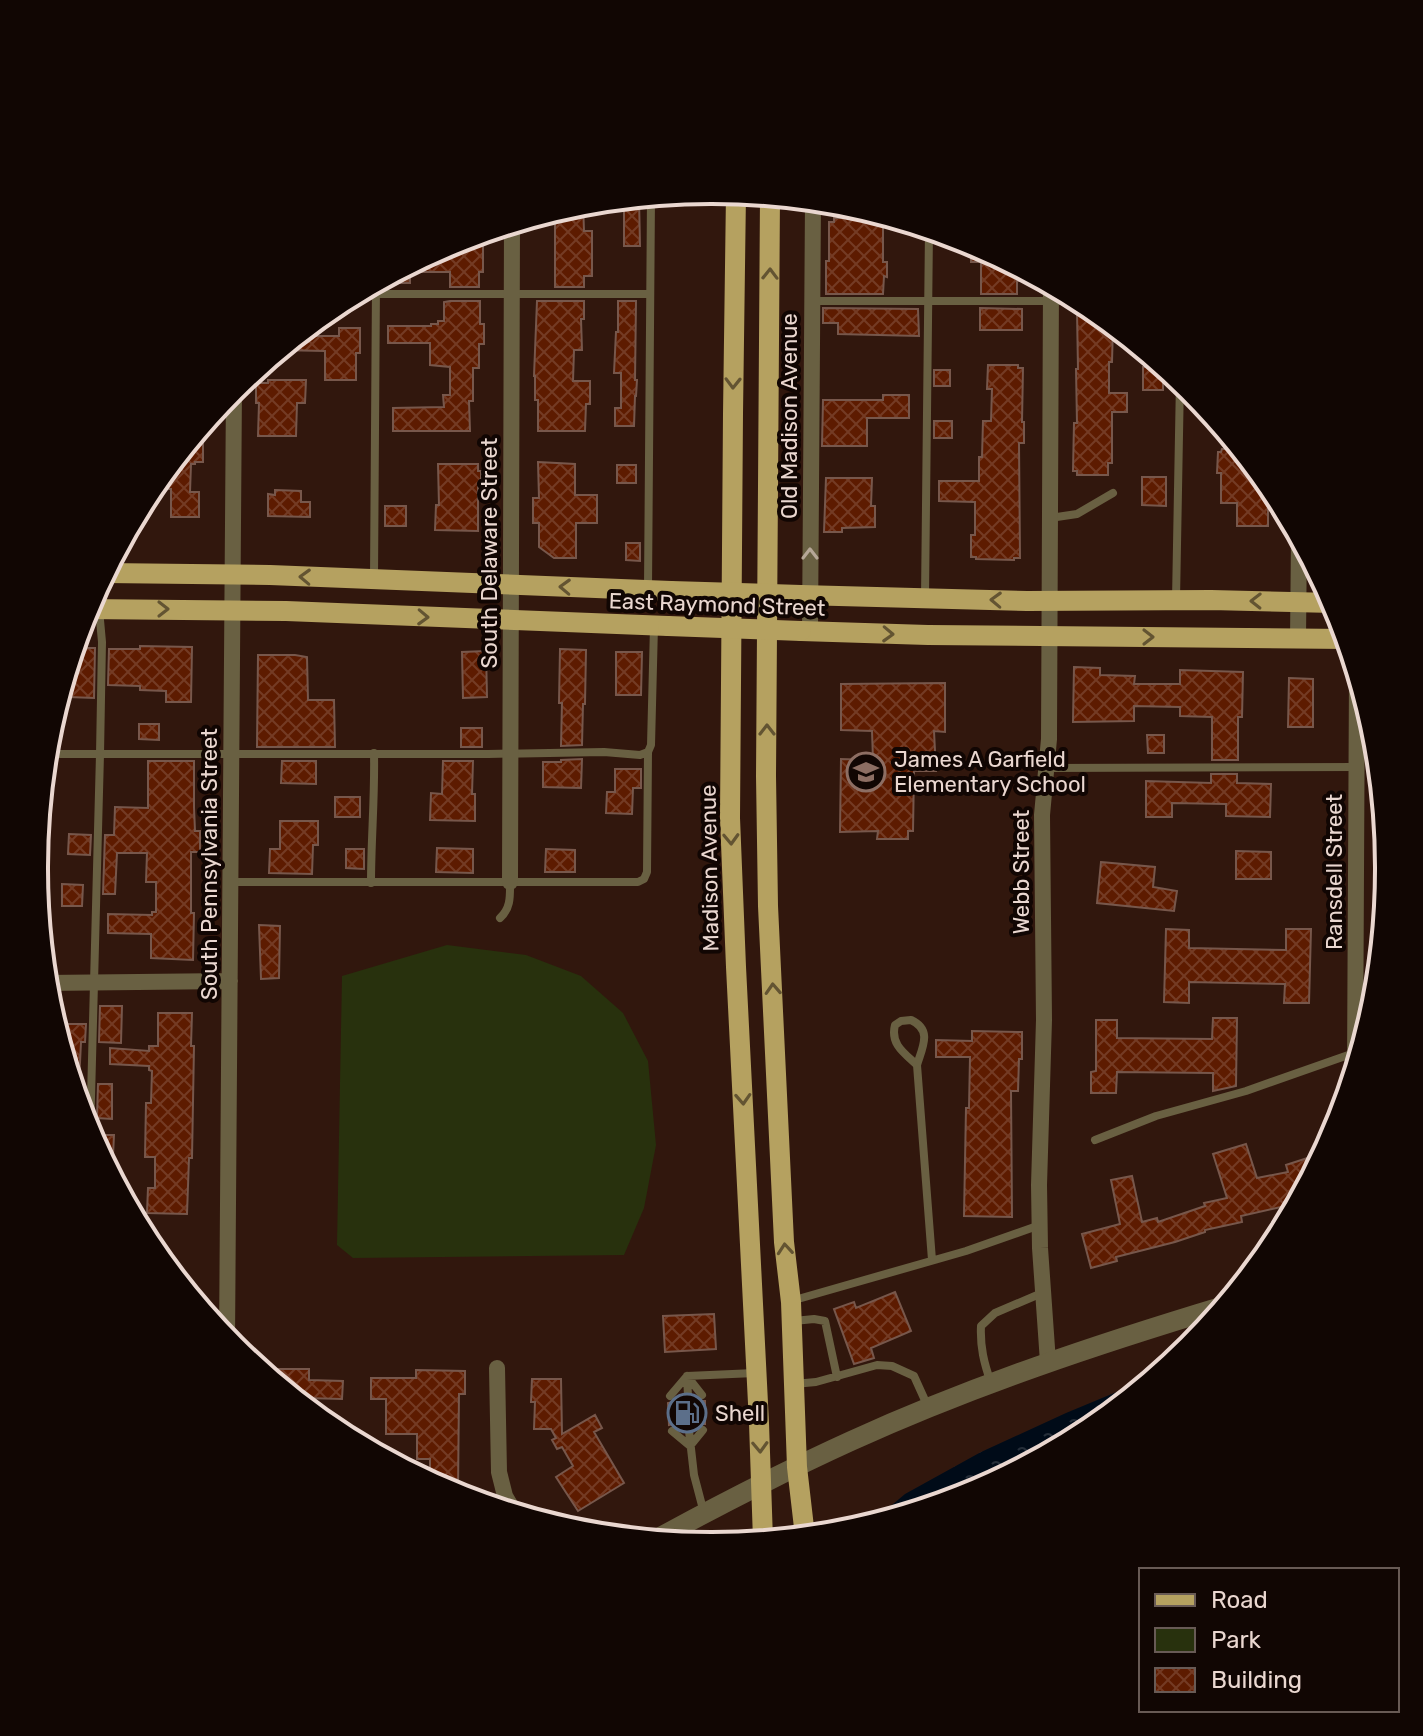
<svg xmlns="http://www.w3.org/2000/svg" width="1423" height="1736" viewBox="0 0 1423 1736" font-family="Rubik,sans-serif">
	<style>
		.green { fill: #28310d }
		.water { fill: url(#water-ripples) }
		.building { fill: url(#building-cross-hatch); stroke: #77574b; stroke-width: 2 }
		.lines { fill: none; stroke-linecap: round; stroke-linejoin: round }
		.service { stroke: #696042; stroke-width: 8 }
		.minor { stroke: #696042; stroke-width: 16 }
		.tertiary { stroke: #696042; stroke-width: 20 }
		.primary { stroke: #b5a160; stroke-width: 20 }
		.primary-bridge { stroke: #b5a160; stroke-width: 20 }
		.oneway { stroke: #635432 }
		.oneway2 { stroke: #b6a797 }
		.labels { text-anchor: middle; stroke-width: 8; stroke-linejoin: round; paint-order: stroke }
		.street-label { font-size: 22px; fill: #ead7d0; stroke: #110603 }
		.poi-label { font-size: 22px; fill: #ead7d0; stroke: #110603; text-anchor: start }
		.rim { fill: none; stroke: #ead7d0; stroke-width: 4 }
	</style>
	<defs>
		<pattern id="water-ripples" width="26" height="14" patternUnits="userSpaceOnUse" patternTransform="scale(2)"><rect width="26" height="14" fill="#000b18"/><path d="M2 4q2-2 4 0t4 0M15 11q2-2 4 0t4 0" fill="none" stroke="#252e39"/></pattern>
		<pattern id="building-cross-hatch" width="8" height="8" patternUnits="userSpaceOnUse" patternTransform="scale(2)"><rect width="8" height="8" fill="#5d1b00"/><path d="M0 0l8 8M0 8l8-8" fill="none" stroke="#743b24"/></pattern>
	</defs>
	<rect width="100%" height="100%" fill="#31170d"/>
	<path class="green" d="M447 945 526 955 581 976 623 1013 648 1061 656 1145 644 1208 624 1255 353 1258 337 1245 342 976Z"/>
	<path class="water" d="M1155 1376 1088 1432 970 1494 875 1523 880 1515 905 1494 981 1452 1066 1413Z"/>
	<path class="building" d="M639 198 640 246H624V199Z
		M583 203 584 231H592V276H584V287H555V224L525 225V220Z
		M842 216H883V262H887V277L884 276 883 294H826V261H829V222H834V218H842Z
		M971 242 1023 270V281H1017V294H981V262H971Z
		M483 244V272H479V287H450V272H410V283H383L382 280 448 245Z
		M450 301H480V324H484V344H479V368H473V401H469L470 431H393V408L444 407 443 395H450V367L430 365V343H388V326H431V324H438V321H444V302Z
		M537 301H584V319H581L582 350H574L573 381H590V404H586L585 431H538V400H535V376H534Z
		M618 301H636L635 380H637L636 396H635L634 426H615V408H621V373H614L616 332H618Z
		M823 308 918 309 919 336 838 334V323H823Z
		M980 308 1022 309V330H980Z
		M1077 312 1098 313 1113 325 1112 362H1109V393H1127V412H1112V463H1108V475H1077V471H1073L1074 423H1077L1076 369H1078Z
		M339 328H360V353H356V380H325V351L280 350 297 336H339Z
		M1146 353 1163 366V390H1143V367H1146Z
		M988 365H1018V368H1023L1022 422H1024V443H1019L1020 558H1014V560L976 559V557H971V535H975V502L939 501V481H979V457H982L983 421H991L992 389H987Z
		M934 370H950V386H934Z
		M268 380H306L305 403H297L296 436H258L259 403H256V383H268Z
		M883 395H909V418H867V446H822L823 400H883Z
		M934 421H952V438H934Z
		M191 439V441H203V462H195V464H191L190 492H199V517H171V489H150Z
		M1222 449H1240L1272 488V501H1268V526H1237V503H1221V473H1217L1218 452H1221Z
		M538 462 575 464V495H597V523H576V558H554L539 547V523H533V498H539Z
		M438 464H478V471H481V487H478V531L435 530 436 505H439Z
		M617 465H636V483H617Z
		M1142 477H1166V506L1142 505Z
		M826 478H872L871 506H875V527L842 528V532H824Z
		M275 490 301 491V502H310V517L268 516V494L275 495Z
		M385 506H406V526H385Z
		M626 543H640V561L626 560Z
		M140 646 192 647 191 702H166V691L140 690V686L108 685 109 649H140Z
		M74 648H95L94 698 69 697 70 661Z
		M560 649 586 650 585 704H583L582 745 561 746 562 703H559Z
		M486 651 487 697 463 698 462 652Z
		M616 652H642L641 695H616Z
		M258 655H295L307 657 308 700H334L335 747H257Z
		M1074 667 1100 668V675L1135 676 1134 684H1180V670L1243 672 1242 717H1238V760H1212V717L1180 716V707L1134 706V721L1073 722Z
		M1289 678 1313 679V727H1288Z
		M945 683V732L934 731 936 771H914L913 831H908V839H877L878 831 840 832 841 759 873 760 872 731 841 730V684Z
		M139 724H159V740L139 739Z
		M461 728H482V747H461Z
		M1147 735H1164V753H1148Z
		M582 759 581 788 543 787V762H561V760Z
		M148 761H194V807L195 831H200V852H191V913H194L193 960 151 958V934L108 933V914L152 915V912H156V882H146L147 853H117L115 894H103L105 835H114L115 807 148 808Z
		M282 761H316V784L281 783Z
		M443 761H473L472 794H475V821L430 820 431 793 442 794Z
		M615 769H641V788H633L632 814 606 813 607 792H615Z
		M1211 774H1237V783L1271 784 1270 817 1226 816V804L1172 803V817H1146V781L1211 783Z
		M335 797H360V817H335Z
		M280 821H318V845H313L312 874 269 873 270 849H280Z
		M69 834 91 835 90 855 68 854Z
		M437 848 473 849V873L436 872Z
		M346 849H364V869L346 868Z
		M546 849 575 850V872H545Z
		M1236 851 1271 852V879H1236Z
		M1101 862 1155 867 1153 887 1177 891 1174 911 1097 903Z
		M62 884 83 885 82 906H62Z
		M259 925 280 926 279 978 261 979Z
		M1166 929 1189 930V948L1286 950V929H1311L1309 1003H1284L1285 984 1189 982V1003L1164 1002Z
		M100 1006H122L121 1043 99 1042Z
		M158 1013H192L191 1046H194L192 1158H189L187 1214 147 1213 148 1188H155V1157H145L146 1103H151L152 1071 149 1070V1066L110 1064V1048L149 1051V1046H158Z
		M1213 1018H1237L1236 1086 1213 1091V1073L1117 1072 1116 1093H1091V1072L1096 1071V1020H1117V1038L1212 1039Z
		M57 1024H86L85 1042H81L79 1083 84 1084 83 1118 57 1033Z
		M972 1031 1022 1032V1059H1019L1018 1091H1011L1012 1217 964 1216 966 1108H969L970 1057H936V1040L972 1041Z
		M98 1084H112V1119L97 1118Z
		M99 1135H114L112 1176 99 1152Z
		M1246 1144 1257 1178 1288 1172 1286 1165 1323 1153 1300 1198 1284 1203 1285 1206 1241 1216 1242 1222 1205 1230V1232L1175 1242 1116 1257 1117 1261 1091 1268 1082 1234 1120 1224 1111 1180 1132 1176 1142 1222 1157 1218 1158 1222 1205 1206 1204 1203 1227 1198 1213 1154Z
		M895 1292 911 1331 871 1348 874 1358 854 1364 834 1309 854 1302 856 1308Z
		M714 1314 716 1349 665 1352 663 1316Z
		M259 1369H309V1380L343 1381 342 1399 306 1398 305 1407Z
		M416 1370 465 1371V1394H459L458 1492H449L430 1482V1459H417V1434H386V1399H371V1378H416Z
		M532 1379H561L562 1434 595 1415 602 1428 594 1432 624 1483 578 1511 556 1477 573 1466 562 1447 557 1449 552 1440 556 1438 551 1429H534L535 1402H531Z
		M679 1396 688 1403 692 1401 695 1397 699 1401H705V1424H700L695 1428 692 1425 687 1424 682 1430 674 1424 669 1425 668 1403 673 1402Z"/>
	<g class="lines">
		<path class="service" d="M356 294H650
			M813 301H1081
			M216 409H234
			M1050 518 1077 514 1113 493
			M374 578 376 283
			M648 588 651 197
			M925 597 929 230
			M1176 600 1180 380
			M45 754H488L604 752 640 755 648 752
			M1046 768 1357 767
			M231 882H638L644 879 647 872 648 752 651 745 654 626
			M371 883C371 839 375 796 374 753
			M500 918C511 908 510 896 510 883
			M1356 1007H1374
			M911 1020C933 1030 922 1048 917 1065 904 1053 890 1044 895 1025L901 1021Z
			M917 1065 932 1260
			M90 1136 100 754 102 642 99 609
			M1095 1140 1156 1116 1246 1091 1354 1053
			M791 1301 966 1251 1040 1225
			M794 1321 814 1319 825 1321 837 1377
			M991 1383C984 1363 980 1347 981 1326L995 1313 1042 1293
			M794 1384 816 1382 877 1365 892 1366 914 1376 928 1407
			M670 1396 687 1376 702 1395
			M688 1396 687 1376 755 1373
			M672 1431 690 1446 703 1430
			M689 1431 694 1475 704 1513"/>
		<path class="minor" d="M810 632 813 201
			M1298 639 1299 537
			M510 882 512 224
			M45 983 230 981
			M1355 1070 1357 674
			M227 1341 234 387
			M1048 1362 1040 1248 1039 1185 1044 1020 1042 815 1049 739 1051 285
			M497 1368 499 1472 505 1496 515 1513"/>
		<path class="tertiary" d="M655 1540C719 1505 785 1471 851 1441 972 1386 1098 1344 1224 1306"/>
		<path class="primary" d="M736 193 733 414 730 818 736 967 759 1423 763 1540
			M770 196 766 776 768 906 784 1242 791 1302 797 1467 805 1536
			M105 573 270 575 671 591
			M801 595 1027 601 1211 600 1334 603
			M85 609 286 611 668 626
			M801 631 928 635 1347 639"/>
		<path class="primary-bridge" d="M671 591 801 595
			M668 626 801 631"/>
	</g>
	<defs><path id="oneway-chevron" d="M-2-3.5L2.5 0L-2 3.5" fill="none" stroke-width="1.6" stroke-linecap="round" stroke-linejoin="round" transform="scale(2)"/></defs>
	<g class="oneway">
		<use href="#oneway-chevron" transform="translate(770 274) rotate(-89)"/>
		<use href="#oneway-chevron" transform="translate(733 383) rotate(91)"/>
		<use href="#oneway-chevron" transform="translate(305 577) rotate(-178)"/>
		<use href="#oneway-chevron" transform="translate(565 587) rotate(-178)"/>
		<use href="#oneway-chevron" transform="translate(996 600) rotate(-178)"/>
		<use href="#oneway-chevron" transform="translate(1256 601) rotate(-179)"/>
		<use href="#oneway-chevron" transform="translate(163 609)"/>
		<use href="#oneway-chevron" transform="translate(423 617) rotate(2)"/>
		<use href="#oneway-chevron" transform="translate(888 634) rotate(2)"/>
		<use href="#oneway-chevron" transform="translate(1148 637)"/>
		<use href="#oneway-chevron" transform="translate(767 730) rotate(-90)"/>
		<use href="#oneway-chevron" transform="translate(731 839) rotate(88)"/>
		<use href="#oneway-chevron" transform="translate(773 989) rotate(-93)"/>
		<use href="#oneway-chevron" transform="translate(743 1099) rotate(87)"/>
		<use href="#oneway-chevron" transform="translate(785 1249) rotate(-95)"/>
		<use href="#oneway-chevron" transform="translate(760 1447) rotate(88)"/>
	</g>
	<use class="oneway2" href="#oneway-chevron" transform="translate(810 554) rotate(-90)"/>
	<defs>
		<g id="school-ring" transform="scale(2)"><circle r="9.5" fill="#110603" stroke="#8d6e63" stroke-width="1.5"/><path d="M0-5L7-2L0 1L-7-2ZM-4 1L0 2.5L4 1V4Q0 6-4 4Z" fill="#8d6e63"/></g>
		<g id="fuel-ring" transform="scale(2)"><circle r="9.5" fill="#110603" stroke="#5c6f8a" stroke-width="1.5"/><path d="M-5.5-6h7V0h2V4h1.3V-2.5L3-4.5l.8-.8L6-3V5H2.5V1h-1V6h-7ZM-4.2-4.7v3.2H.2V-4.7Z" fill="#5c6f8a"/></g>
	</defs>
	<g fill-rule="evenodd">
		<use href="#school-ring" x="866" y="772"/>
		<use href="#fuel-ring" x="687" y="1413"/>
	</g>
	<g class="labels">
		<g class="street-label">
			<text transform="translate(789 416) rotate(-90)" y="8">Old Madison Avenue</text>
			<text transform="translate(489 553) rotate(-90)" y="8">South Delaware Street</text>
			<text transform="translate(717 604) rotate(2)" y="8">East Raymond Street</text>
			<text transform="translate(209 864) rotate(-90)" y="8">South Pennsylvania Street</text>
			<text transform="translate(709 868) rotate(-91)" y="8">Madison Avenue</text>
			<text transform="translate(1021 872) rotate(-90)" y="8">Webb Street</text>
			<text transform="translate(1334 872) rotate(-90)" y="8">Ransdell Street</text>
		</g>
		<g class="poi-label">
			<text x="894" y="767">James A Garfield<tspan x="894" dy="25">Elementary School</tspan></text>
			<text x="715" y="1421">Shell</text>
		</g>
	</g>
	<path d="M0 0H1423V1736H0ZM711 204H712A663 663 0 0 1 1375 867V869A663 663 0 0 1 712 1532H711A663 663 0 0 1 48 869V867A663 663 0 0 1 711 204Z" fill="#110603" fill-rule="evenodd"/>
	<path class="rim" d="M711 204H712A663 663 0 0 1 1375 867V869A663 663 0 0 1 712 1532H711A663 663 0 0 1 48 869V867A663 663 0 0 1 711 204Z"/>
	<rect x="1139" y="1568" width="260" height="144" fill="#110603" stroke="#685a55" stroke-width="2"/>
	<rect x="1155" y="1594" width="40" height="12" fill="#b5a160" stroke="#685a55" stroke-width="2"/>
	<text x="1211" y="1608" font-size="24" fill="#ead7d0">Road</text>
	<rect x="1155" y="1628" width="40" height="24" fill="#28310d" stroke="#685a55" stroke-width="2"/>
	<text x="1211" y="1648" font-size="24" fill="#ead7d0">Park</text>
	<rect x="1155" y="1668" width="40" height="24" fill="url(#building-cross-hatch)" stroke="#685a55" stroke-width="2"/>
	<text x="1211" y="1688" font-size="24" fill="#ead7d0">Building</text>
</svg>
